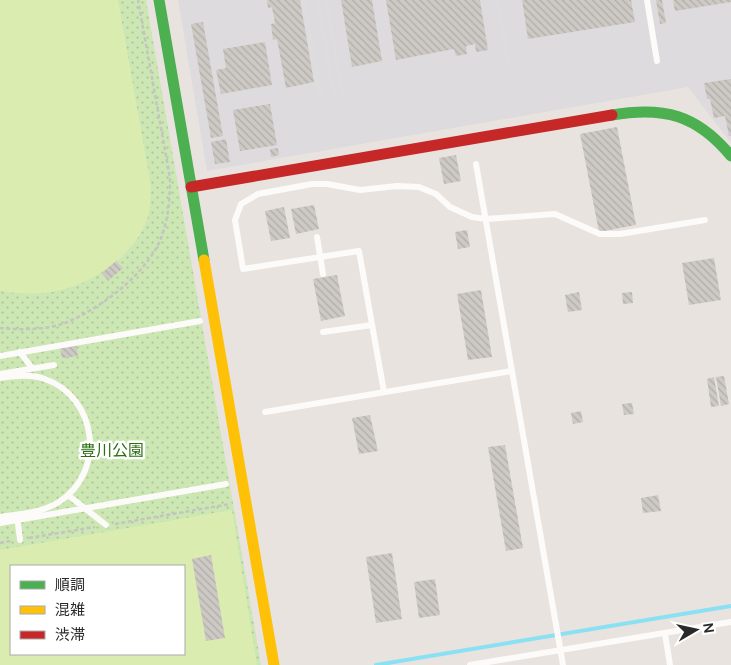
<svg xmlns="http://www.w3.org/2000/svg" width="731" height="665" viewBox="0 0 731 665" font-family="'DM Sans','Noto Sans JP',sans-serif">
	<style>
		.industrial { fill: #dedbde }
		.park { fill: url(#park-dots); fill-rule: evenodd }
		.pitch { fill: #daecaf; fill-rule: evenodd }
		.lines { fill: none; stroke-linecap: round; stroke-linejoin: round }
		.stream { stroke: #89e1f3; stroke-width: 4 }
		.building { fill: url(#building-back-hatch) }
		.path { stroke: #c4c4c3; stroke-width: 2.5; stroke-dasharray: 4 2.5; stroke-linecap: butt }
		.lane { stroke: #fcfbfa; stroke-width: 6 }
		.fast { stroke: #4caf50; stroke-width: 11 }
		.slow { stroke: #ffc107; stroke-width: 11 }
		.jam { stroke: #c62828; stroke-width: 11 }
		.rail { stroke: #ddddde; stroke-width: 4 }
		.labels { text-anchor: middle; stroke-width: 5; stroke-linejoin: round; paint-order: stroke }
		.park-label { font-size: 16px; fill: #2d6e12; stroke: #fff }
	</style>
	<defs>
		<pattern id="park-dots" width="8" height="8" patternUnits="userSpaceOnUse" patternTransform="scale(1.25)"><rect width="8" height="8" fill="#cce7b3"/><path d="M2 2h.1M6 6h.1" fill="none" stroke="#afc69a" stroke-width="1.8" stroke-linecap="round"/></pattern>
		<pattern id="building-back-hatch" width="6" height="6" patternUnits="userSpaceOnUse" patternTransform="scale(1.25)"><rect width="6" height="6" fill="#cdc9c5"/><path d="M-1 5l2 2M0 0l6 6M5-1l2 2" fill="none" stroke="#b0ada9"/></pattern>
	</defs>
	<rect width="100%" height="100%" fill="#e8e3de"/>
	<path class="industrial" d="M178 0H731V143L688 87 207 171Z"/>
	<path class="park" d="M0 0H146L261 665H0ZM11 566H184V654H11Z"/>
	<path class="pitch" d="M0 0H118L151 186C150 195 151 204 149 213 140 251 94 284 57 291 39 295 18 294 0 291Z
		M232 510 257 665H0V550ZM11 566H184V654H11Z"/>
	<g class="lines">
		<path class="stream" d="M376 665 731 606"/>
	</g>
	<path class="building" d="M267 0H300L314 82 286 88 277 39 273 40 271 24 275 23 272 7 268 8Z
		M341 0H372L382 61 352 67Z
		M386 0H480L488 50 476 52 475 44 466 46 467 54 456 56 454 49 396 60Z
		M522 0H631L635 22 528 39Z
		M656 0H662L666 23 660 24Z
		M673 0H731V2L675 11Z
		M203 22 223 136 211 138 191 24Z
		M265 42 272 85 221 94 216 70 226 68 223 49Z
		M731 79V136H729L725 116 714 118 710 99H707L704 83Z
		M270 104 277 145 240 151 233 110Z
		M617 127 636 225 599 232 580 134Z
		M226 139 230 162 215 164 211 142Z
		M278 148 279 155 271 157 270 149Z
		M456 155 461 181 444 184 439 158Z
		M314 205 319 229 296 234 291 209Z
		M284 207 290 238 271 241 265 211Z
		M467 230 470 247 458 249 455 232Z
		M714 258 721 300 689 305 682 263Z
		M116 261 123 268 108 281 102 273Z
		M337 275 345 316 321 321 313 279Z
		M481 290 492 357 468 360 457 294Z
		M579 292 582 310 568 312 565 295Z
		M632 292 633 303 623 304 622 293Z
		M76 345 78 356 62 358 60 348Z
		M724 376 729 404 721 406 716 377Z
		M714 377 719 406 711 407 707 379Z
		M632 403 634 414 624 415 622 404Z
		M581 411 583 422 573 424 571 413Z
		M370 415 378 451 359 454 352 418Z
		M505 445 523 548 506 551 488 447Z
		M658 495 661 511 643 513 641 498Z
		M392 553 402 619 376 623 366 557Z
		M211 555 225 638 206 641 192 559Z
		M435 579 440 615 419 618 414 582Z"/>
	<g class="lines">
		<path class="path" d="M0 328C19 330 46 330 65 323 99 309 140 279 158 245 168 224 170 201 170 178L138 0
			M115 524 230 504
			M29 538 95 527
			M0 543 11 541"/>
		<path class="lane" d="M647 0 657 61
			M476 164 563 665
			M317 237 323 274
			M323 332 372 325
			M20 352 32 368
			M0 356 200 321
			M0 374 54 365
			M0 378C16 376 30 374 45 379 98 398 106 472 59 502 41 513 20 514 0 517
			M384 392 359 251 243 269 235 220 241 204 258 194 312 184H327L360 190 397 186 419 187 436 194 450 207 472 217 486 219 555 214 600 234H620L705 220
			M265 412 512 371
			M68 495 106 525
			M17 516 20 540
			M0 523 226 484
			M665 634 670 665
			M470 665 731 622"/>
		<path class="fast" d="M159 0 204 260
			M612 115C664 106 697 115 731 156"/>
		<path class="slow" d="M204 260 274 665"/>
		<path class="jam" d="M191 187 612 115"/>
		<path class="rail" d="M304 0 320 96
			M318 0 334 94
			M326 0 342 92
			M497 0 508 62"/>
	</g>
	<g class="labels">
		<g class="park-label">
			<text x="112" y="456">豊川公園</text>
		</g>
	</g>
	<rect x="10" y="565" width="175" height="90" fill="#ffffff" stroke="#a9a9a9"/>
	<rect x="20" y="581" width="25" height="8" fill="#4caf50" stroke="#a9a9a9"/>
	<text x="55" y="590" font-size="15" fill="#292929">順調</text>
	<rect x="20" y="606" width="25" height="8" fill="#ffc107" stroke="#a9a9a9"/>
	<text x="55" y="615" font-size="15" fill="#292929">混雑</text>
	<rect x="20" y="631" width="25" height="8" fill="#c62828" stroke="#a9a9a9"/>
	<text x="55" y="640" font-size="15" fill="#292929">渋滞</text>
	<g transform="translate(696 630) rotate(81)" stroke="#ffffff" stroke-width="4" paint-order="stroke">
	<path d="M0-4L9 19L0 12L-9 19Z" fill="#292929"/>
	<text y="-8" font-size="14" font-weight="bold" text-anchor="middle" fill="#292929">N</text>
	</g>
</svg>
